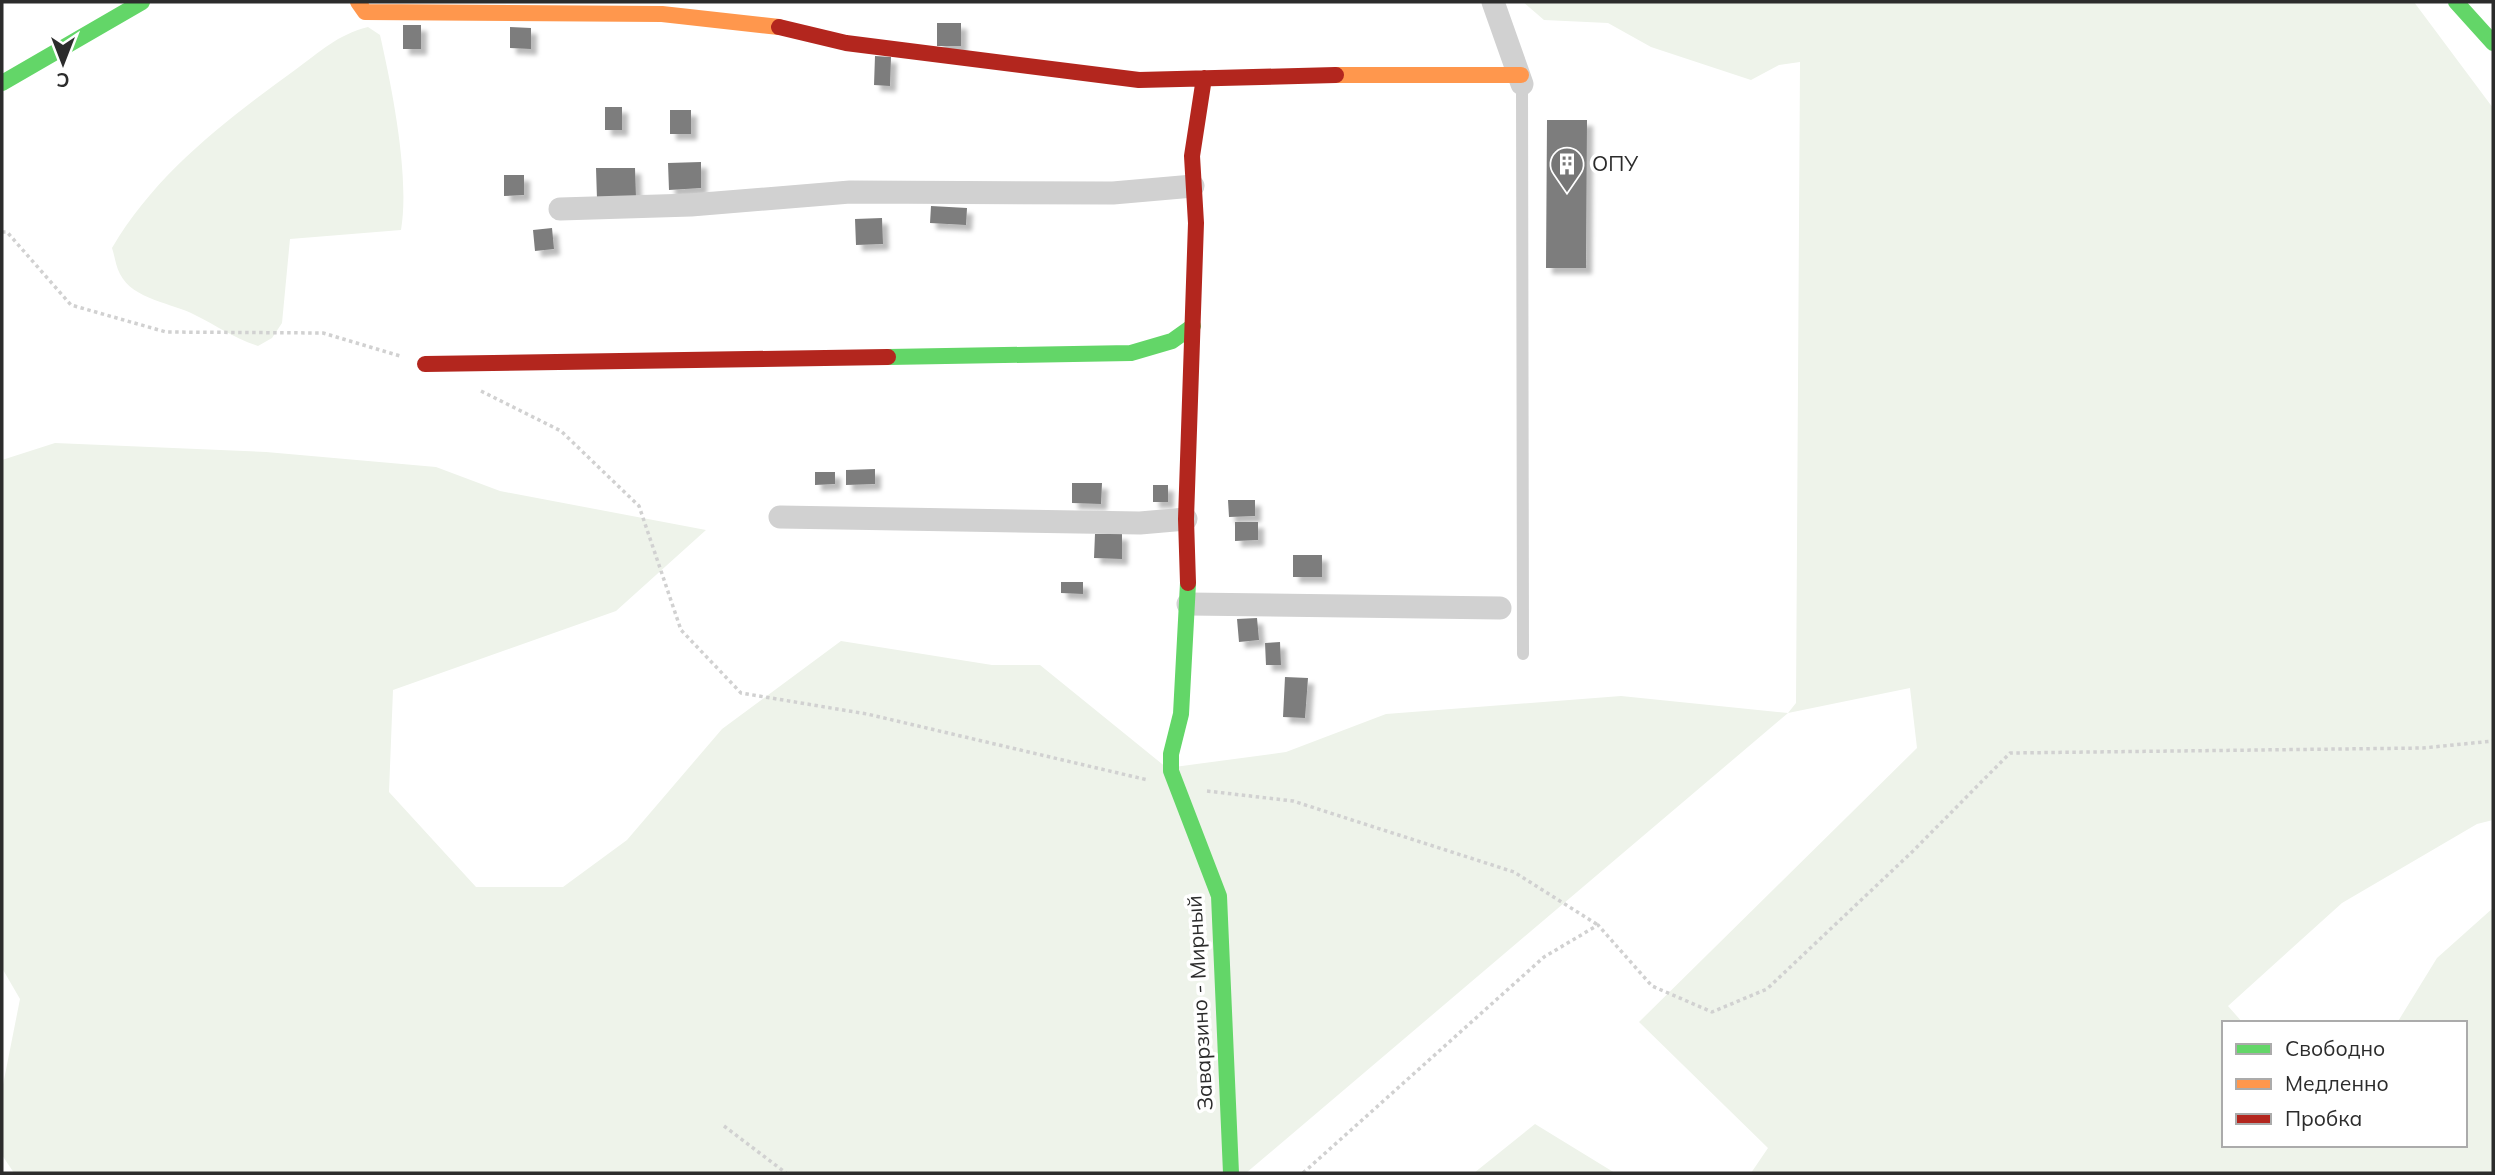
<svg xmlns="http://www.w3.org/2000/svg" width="2495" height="1175" viewBox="0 0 2495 1175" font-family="Mulish,sans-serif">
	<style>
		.green { fill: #eef3ea }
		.building { fill: #7d7d7d; filter: url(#shadow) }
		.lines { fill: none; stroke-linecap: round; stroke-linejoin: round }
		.path { stroke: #d1d1d1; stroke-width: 3.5; stroke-dasharray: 3.5 3.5; stroke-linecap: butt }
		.lane { stroke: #d1d1d1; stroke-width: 12 }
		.street { stroke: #d1d1d1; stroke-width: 23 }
		.fast { stroke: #63d668; stroke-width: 16 }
		.slow { stroke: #ff974d; stroke-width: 16 }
		.jam { stroke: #b3261e; stroke-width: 16 }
		.labels { text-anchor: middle; stroke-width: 7; stroke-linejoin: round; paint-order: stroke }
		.poi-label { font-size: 21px; fill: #2c2c2c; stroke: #fff; text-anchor: start }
		.street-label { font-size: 21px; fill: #2c2c2c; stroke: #fff }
	</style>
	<defs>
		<filter id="shadow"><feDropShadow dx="6" dy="6" stdDeviation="2" flood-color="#0004"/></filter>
	</defs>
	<rect width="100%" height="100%" fill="#fff"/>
	<path class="green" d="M1523 2H2414L2493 108V820L2477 824 2342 903 2228 1006 2243 1023H2224V1145H2465V1023H2397L2437 958 2493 908V1173H1751L1768 1148 1639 1022 1917 748 1910 688 1788 713 1246 1173H14L2 1155V1090L20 999 2 968V460L55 443 266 452 436 467 500 491 706 530 616 611 393 690 389 792 476 887H563L627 840 722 729 841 641 992 665H1040L1167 768 1286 752 1386 714 1621 696 1788 713 1796 703 1800 62 1779 65 1751 80 1651 47 1608 23 1544 20Z
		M368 27 380 35C392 88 410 177 401 230L290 239 282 323 272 338 258 346C234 338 217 326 195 315 173 303 133 300 120 274 116 267 115 257 112 248 156 173 226 120 295 70 321 51 337 35 368 27Z
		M1535 1124 1615 1173H1474Z"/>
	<path class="building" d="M937 23H961V46H937Z
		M403 25H421V49H403Z
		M510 27 531 28V49L510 48Z
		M875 56 891 57 890 86 874 85Z
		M605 107H622V130H605Z
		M670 110H691V134H670Z
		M1547 120H1587L1586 268H1546Z
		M701 162V188L669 190 668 163Z
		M596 168H635L636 198 597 199Z
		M504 175H524V195L504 196Z
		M931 206 967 208 966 225 930 223Z
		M882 218 883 244 856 245 855 219Z
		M552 228 554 249 535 251 533 230Z
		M875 469V484L846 485V470Z
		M815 472H835V484L815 485Z
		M1072 483H1102L1101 504 1072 503Z
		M1153 485H1168V502H1153Z
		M1228 500H1255V516L1229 517Z
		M1235 522H1258V540L1235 541Z
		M1095 534H1122V559L1094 558Z
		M1293 555H1322V577H1293Z
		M1061 582H1083V594L1061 593Z
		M1257 618 1259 640 1239 642 1237 619Z
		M1280 642 1281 665H1266L1265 643Z
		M1285 677 1308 678 1305 718 1283 717Z"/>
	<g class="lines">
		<path class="path" d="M2 232H7L71 305 166 332 323 333 400 356
			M481 391 561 431 639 506 681 630 741 693 867 714 1148 780
			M1207 791 1293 801 1514 872 1598 925
			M724 1126 786 1173
			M1303 1173 1544 957 1598 925 1652 986 1712 1012 1767 989 1913 851 2010 753 2423 748 2493 741"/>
		<path class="lane" d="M1522 84 1523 654"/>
		<path class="street" d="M1493 2 1522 84
			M560 209 691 205 850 192 1113 193 1193 186
			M780 517 1140 523 1186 519
			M1188 604 1500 608"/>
		<path class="fast" d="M2456 2 2493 43
			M2 83 142 2
			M888 357 1131 353 1172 341 1193 326
			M1188 583 1181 714 1171 754V771L1219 896 1231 1173"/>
		<path class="slow" d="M358 2 365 12 662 14 779 27
			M1336 75H1521"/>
		<path class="jam" d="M779 27 846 43 1139 80 1336 75
			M425 364 888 357
			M1188 583 1186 519 1196 223 1192 156 1204 78"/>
	</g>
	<defs>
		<g id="building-pin" transform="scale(1.75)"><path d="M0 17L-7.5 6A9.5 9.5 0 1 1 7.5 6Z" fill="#767676" stroke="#fff"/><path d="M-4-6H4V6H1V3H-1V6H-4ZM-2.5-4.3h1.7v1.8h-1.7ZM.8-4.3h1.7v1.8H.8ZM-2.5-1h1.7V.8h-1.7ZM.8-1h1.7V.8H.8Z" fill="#fff"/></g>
	</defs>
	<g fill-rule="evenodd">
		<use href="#building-pin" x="1567" y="164"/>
	</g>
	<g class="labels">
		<g class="poi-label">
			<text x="1592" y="171">ОПУ</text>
		</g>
		<g class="street-label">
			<text transform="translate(1200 1003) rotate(-93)" y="7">Заварзино - Мирный</text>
		</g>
	</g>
	<rect width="2495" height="1175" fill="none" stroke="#2c2c2c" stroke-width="7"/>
	<rect x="2222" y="1021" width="245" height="126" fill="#ffffff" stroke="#ababab" stroke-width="2"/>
	<rect x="2236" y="1044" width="35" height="10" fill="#63d668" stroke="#ababab" stroke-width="2"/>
	<text x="2285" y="1056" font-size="21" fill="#2c2c2c">Свободно</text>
	<rect x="2236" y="1079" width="35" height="10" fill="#ff974d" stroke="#ababab" stroke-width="2"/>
	<text x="2285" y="1091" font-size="21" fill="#2c2c2c">Медленно</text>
	<rect x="2236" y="1114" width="35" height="10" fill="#b3261e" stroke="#ababab" stroke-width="2"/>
	<text x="2285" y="1126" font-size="21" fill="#2c2c2c">Пробка</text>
	<g transform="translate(63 63) rotate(180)" stroke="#ffffff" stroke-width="5" paint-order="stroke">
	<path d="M0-5L12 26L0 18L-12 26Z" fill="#2c2c2c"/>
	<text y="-10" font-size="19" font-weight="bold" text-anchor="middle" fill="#2c2c2c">С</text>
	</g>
</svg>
